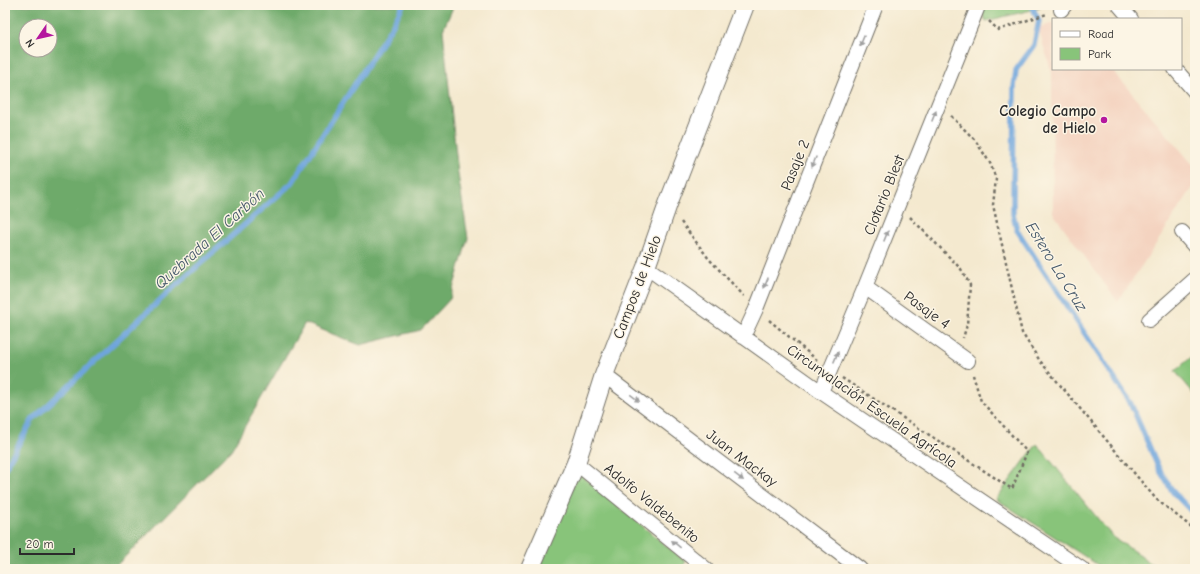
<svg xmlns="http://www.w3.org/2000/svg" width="1200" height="574" viewBox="0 0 1200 574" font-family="'Comic Neue',sans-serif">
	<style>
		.built { fill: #f4d3c0 }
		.green { fill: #88c47a; stroke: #5a7852 }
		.forest { fill: #6eaa6a; stroke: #4c6a4a; fill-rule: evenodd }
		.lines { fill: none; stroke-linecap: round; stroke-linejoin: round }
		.stream { stroke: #6ea5dd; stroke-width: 5.5 }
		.minor-casing { stroke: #716e64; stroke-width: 16 }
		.tertiary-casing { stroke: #716e64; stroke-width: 20 }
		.path { stroke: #716e64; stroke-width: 2.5; stroke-dasharray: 3 3; stroke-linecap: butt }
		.minor { stroke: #fff; stroke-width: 14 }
		.tertiary { stroke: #fff; stroke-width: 18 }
		.oneway { fill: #a0a0a0 }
		.poi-dot { fill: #b5179e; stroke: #fcf5e5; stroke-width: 1.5 }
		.labels { text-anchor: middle; stroke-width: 3; stroke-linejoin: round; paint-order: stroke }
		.poi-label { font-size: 15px; font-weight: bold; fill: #2b2b2b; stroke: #fcf5e5; text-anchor: end }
		.street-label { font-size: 15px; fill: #2b2b2b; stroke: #fcf5e5 }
		.water-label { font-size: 16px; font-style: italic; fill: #425669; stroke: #fcf5e5 }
	</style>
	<rect width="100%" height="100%" fill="#fcf5e5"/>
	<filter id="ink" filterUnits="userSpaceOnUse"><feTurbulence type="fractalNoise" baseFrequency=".025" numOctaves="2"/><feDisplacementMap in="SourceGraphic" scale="8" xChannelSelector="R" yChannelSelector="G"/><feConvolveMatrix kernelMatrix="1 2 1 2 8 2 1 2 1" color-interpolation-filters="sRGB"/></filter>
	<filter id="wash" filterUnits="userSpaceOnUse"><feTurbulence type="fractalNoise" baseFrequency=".012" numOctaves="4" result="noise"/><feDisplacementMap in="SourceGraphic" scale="16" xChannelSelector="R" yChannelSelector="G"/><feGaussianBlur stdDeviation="0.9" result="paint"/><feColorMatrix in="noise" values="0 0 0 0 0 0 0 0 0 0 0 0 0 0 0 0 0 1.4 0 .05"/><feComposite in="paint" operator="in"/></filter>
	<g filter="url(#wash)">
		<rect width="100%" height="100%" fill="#f4e9cf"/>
		<path class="built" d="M1053 23V69H1111L1195 167V184L1118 302 1053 213 1052 73 1038 28Z"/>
		<path class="green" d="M977 5H1042L1040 8 986 21Z
			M1195 354V395L1175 371Z
			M1037 444 1112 536 1159 569H1104L996 499Z
			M578 473 686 562 680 569H540L539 568Z"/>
		<path class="forest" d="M5 5H454L443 30 458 174 468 238 450 299 421 330 360 345 305 323 231 450 113 569H5ZM26 26H50V50H26Z"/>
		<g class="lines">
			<path class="stream" d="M1031 5 1039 21 1034 45 1016 70 1014 87 1013 214 1017 230 1131 404 1159 469 1173 492 1195 515
				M5 468 33 419 175 286 292 183 392 26 403 5"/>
		</g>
	</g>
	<g filter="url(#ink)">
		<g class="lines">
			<g class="minor-casing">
				<path id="minor" d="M1119 5 1131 19
					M1061 10 1065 5
					M1175 69 1195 92
					M1182 232 1195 247
					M646 267 821 392 1082 569
					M865 287 968 361
					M1149 320 1195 279
					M743 337 756 309 876 5
					M604 375 860 569
					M821 392 865 287 977 9 976 5
					M576 463 706 569"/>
			</g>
			<g class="tertiary-casing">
				<path id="tertiary" d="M530 569 576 463 604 375 646 267 668 204 745 5"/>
			</g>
			<path class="path" d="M989 21 998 30 1034 18 1047 14
				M951 116 975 140 990 163 996 179 993 205 1022 333 1040 361 1156 499 1195 530
				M910 217 961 269 970 285 967 325 963 338
				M681 222 709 259 744 296
				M769 320 817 360
				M842 378 1012 489 1027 452 981 401 973 375"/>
			<use href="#minor" class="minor"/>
			<use href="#tertiary" class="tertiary"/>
		</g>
		<defs><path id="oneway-solid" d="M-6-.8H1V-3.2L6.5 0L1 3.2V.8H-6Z"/></defs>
		<g class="oneway">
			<use href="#oneway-solid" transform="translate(862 41) rotate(112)"/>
			<use href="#oneway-solid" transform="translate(934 116) rotate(-68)"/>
			<use href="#oneway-solid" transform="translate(814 162) rotate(112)"/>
			<use href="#oneway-solid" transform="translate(886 236) rotate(-68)"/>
			<use href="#oneway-solid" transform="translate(766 283) rotate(112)"/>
			<use href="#oneway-solid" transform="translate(836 357) rotate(-67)"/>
			<use href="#oneway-solid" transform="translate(635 398) rotate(37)"/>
			<use href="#oneway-solid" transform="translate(739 477) rotate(37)"/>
			<use href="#oneway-solid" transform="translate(676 544) rotate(-141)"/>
		</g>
	</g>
	<circle class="poi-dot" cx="1104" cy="120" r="4"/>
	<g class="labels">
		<g class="poi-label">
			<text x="1096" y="116">Colegio Campo<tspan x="1096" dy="17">de Hielo</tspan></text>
		</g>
		<g class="street-label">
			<text transform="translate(795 165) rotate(-68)" y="5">Pasaje 2</text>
			<text transform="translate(884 195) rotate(-68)" y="5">Clotario Blest</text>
			<text transform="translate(637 287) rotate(-69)" y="5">Campos de Hielo</text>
			<text transform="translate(927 310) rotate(36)" y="5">Pasaje 4</text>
			<text transform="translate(872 406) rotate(35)" y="5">Circunvalación Escuela Agrícola</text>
			<text transform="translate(742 458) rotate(37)" y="5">Juan Mackay</text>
			<text transform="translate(652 503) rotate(39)" y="5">Adolfo Valdebenito</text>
		</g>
		<g class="water-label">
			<text transform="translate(209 238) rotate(-42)" y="6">Quebrada El Carbón</text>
			<text transform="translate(1057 266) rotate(58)" y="6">Estero La Cruz</text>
		</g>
	</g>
	<rect width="1200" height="574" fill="none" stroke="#fcf5e5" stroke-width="20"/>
	<rect x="1052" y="18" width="130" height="52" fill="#fcf5e5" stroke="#a8a49b"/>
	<rect x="1060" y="31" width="20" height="6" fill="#ffffff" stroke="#a8a49b"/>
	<text x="1088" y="38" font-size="12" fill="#2b2b2b">Road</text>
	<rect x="1060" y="48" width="20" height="12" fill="#88c47a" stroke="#a8a49b"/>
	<text x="1088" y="58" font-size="12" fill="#2b2b2b">Park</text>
	<g transform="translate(38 38) rotate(236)"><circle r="19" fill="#fcf5e5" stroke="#a8a49b"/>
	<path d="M0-3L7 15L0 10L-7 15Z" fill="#b5179e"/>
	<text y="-6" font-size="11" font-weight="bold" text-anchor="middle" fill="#2b2b2b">N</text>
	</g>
	<path d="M20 548v6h54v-6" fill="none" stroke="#2b2b2b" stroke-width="2"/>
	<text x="26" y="548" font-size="12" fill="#2b2b2b" stroke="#fcf5e5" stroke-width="3" paint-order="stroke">20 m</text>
</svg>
